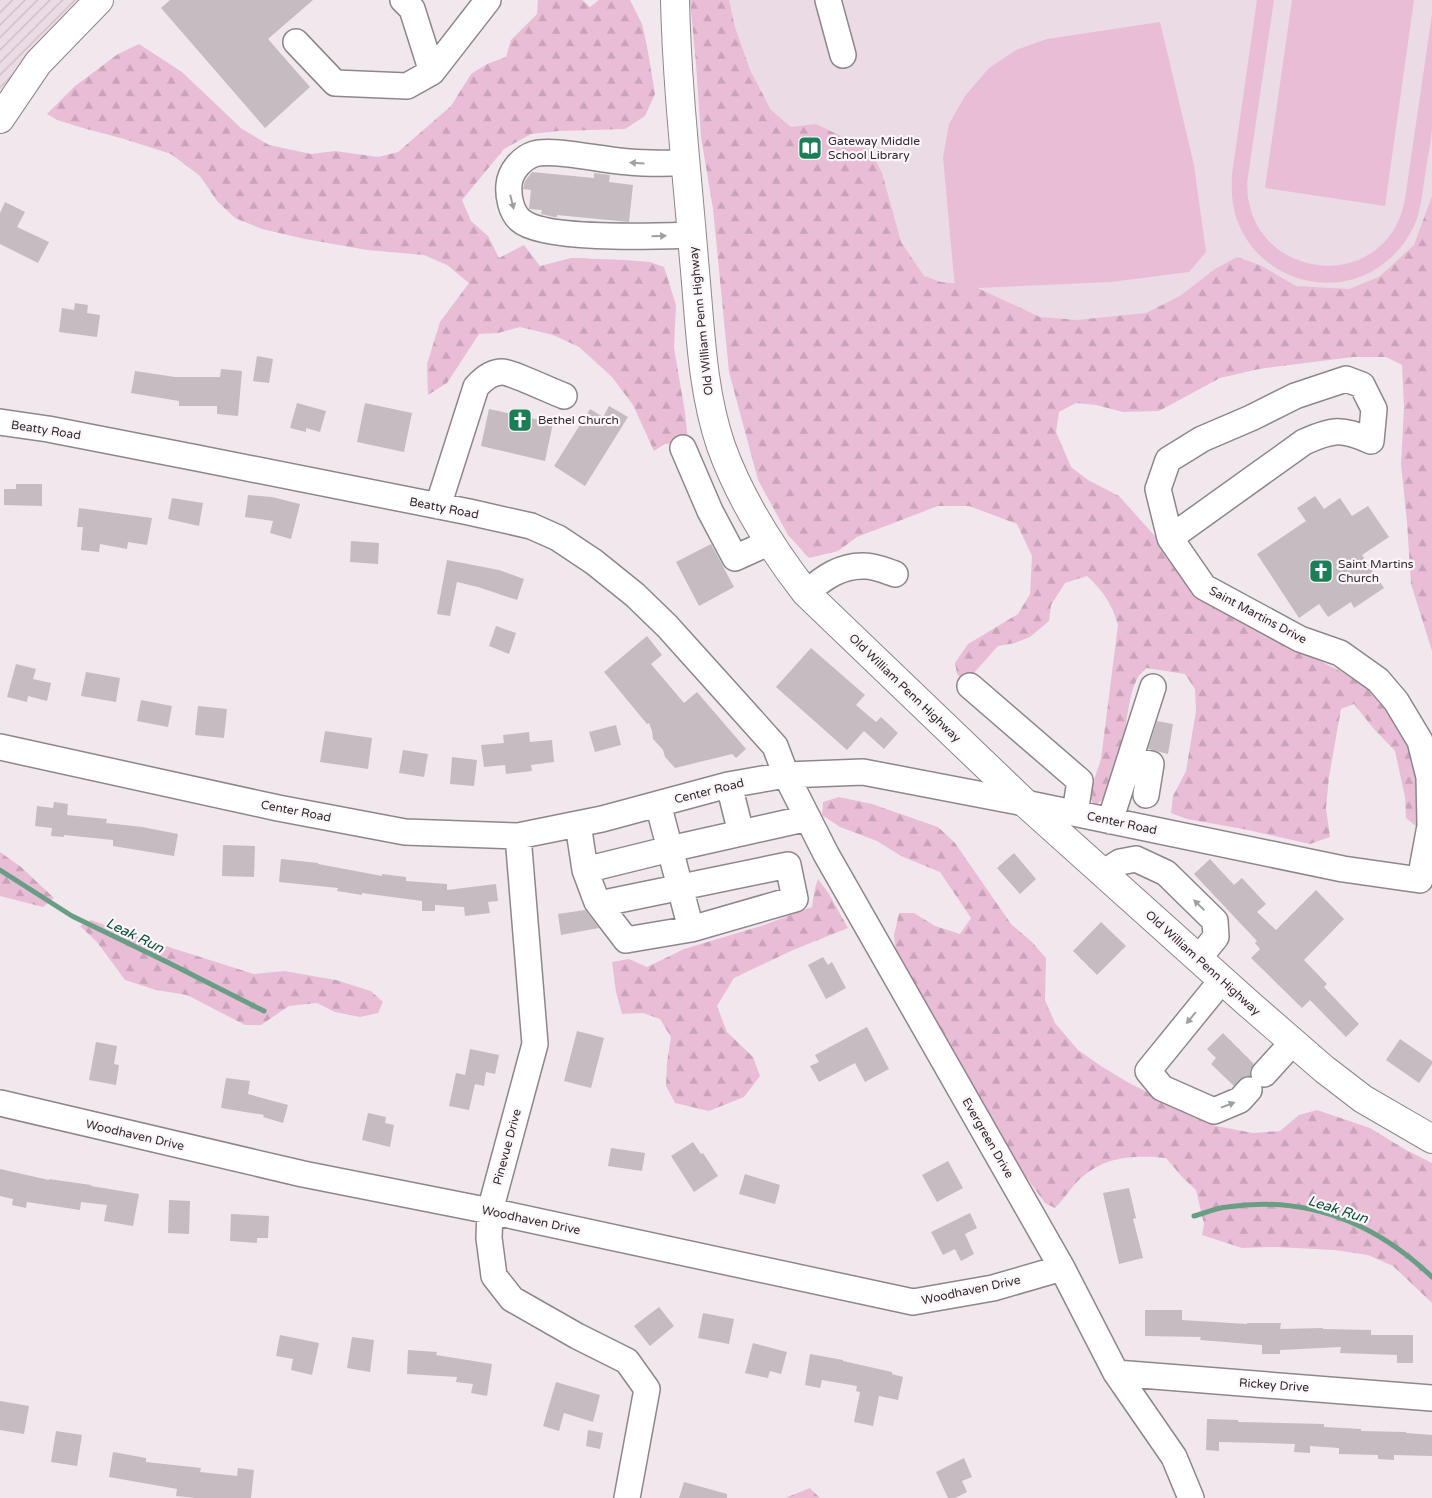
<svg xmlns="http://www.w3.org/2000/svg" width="1432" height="1498" viewBox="0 0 1432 1498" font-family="'Varela Round',sans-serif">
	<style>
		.built { fill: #ebdbe4 }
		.industrial { fill: url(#industrial-furrows) }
		.forest { fill: url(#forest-firs) }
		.pitch { fill: #eabdd7 }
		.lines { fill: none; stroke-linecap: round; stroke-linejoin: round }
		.stream { stroke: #689e83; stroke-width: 5 }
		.building { fill: #c4bcc1 }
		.minor-casing { stroke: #8e868b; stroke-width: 28 }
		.major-casing { stroke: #8e868b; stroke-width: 30 }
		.minor { stroke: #fff; stroke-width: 25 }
		.major { stroke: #fff; stroke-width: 28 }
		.oneway { fill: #a1a0a1 }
		.labels { text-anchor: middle; stroke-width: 4.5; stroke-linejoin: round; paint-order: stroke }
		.poi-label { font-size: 12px; fill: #2f2c2e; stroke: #fef5fa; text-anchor: start }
		.street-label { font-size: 12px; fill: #2f2c2e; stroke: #fef5fa }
		.water-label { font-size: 14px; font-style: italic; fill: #0a5136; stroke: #fef5fa }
	</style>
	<defs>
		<pattern id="industrial-furrows" width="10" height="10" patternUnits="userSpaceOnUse" patternTransform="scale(1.25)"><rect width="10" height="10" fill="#ebdbe4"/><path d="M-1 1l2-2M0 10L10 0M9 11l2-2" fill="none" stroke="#cabcc4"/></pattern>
		<pattern id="forest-firs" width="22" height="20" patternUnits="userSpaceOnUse" patternTransform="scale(1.25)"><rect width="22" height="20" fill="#eabdd7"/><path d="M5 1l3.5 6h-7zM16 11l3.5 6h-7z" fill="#c9a3b9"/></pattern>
	</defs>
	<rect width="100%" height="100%" fill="#f1e8ed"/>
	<path class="built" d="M702 0H1432V228L1387 282 1111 346 978 324 790 178Z"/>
	<path class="industrial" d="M0 0H99L0 119Z"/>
	<path class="forest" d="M538 0H582L590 7 599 0H630L642 24 647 46 655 94 645 116 625 129 559 131 531 134 504 149 462 200 471 221 488 236 499 258 524 245 540 266 571 258 625 260 650 262 664 267 676 305 674 348 685 412 688 441 665 444 654 451 633 405 612 377 579 347 553 335 520 327 498 333 479 334 447 383 428 395 427 364 440 322 469 283 447 265 424 255 367 250 305 239 262 229 235 218 217 201 200 176 171 154 124 139 83 128 57 120 47 114 75 86 118 54 139 44 182 72 242 129 269 145 311 154 335 151 378 157 398 152 451 106 471 74 487 64 506 57 511 40 537 14Z
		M690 0H729L735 27 750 70 771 110 791 127 816 124 871 151 882 173 901 242 924 276 941 282 971 285 1040 317 1077 320 1146 313 1180 296 1215 269 1237 257 1262 266 1296 286 1349 289 1379 277 1414 245 1432 196V651L1411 584 1407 522 1401 464 1404 407 1402 365 1386 357H1353L1259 369 1220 378 1159 411 1123 412 1096 405 1076 403 1059 412 1056 432 1071 467 1088 480 1119 496 1188 573 1285 643 1342 672 1372 692 1396 713 1410 748 1420 786 1418 828 1406 818 1405 797 1395 751 1373 728 1354 704 1341 709 1329 777 1326 808 1330 837 1310 844 1243 829 1187 819 1171 813 1173 796 1186 771 1196 711 1195 689 1185 674 1146 668C1144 671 1140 674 1138 677 1120 709 1130 787 1094 806L1089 795 1101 759 1118 625C1112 604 1103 591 1087 576L1065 583 1051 605 1049 621 1030 637 1015 643 998 646 972 675 963 680 957 674 955 663 968 644 1018 614 1030 594 1032 556 1017 524 969 506H938L857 537 838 551 809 558 788 535 758 480 729 372 713 209 701 137 696 64Z
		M839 797 872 804 938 827 955 843 1011 924 1032 942 1046 958 1045 1000 1055 1023 1078 1050 1101 1066 1129 1083 1216 1126 1253 1133 1280 1131 1299 1115 1317 1110 1370 1128 1406 1150 1432 1163V1303L1393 1266 1368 1255 1334 1250 1276 1247 1242 1248 1202 1235 1204 1224 1196 1190 1182 1177 1166 1158C1130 1155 1102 1156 1075 1184 1068 1192 1062 1201 1055 1208L1045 1203 1014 1160 959 1061 918 995 896 951 894 935 899 913H914L935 926 960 934 971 918 940 872 901 856 877 841 840 827 822 815 823 802Z
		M0 852 21 867 54 898 43 907 0 896Z
		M818 879 829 894 848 928 793 950 734 978 717 1006 727 1032 753 1057 760 1076 744 1097 709 1111 675 1103 666 1086 667 1062 671 1037 660 1019 643 1013 622 1014 616 992 612 962 629 959 647 967 684 949 761 926 812 907 815 888Z
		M91 920 156 943 254 974 284 971 336 980 371 991 383 1002 378 1013 360 1017 335 1012 317 1003 289 1006 261 1025H245L187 995 156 990 125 980 97 942 80 926Z
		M810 1488 820 1498H785Z"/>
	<path class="pitch" d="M1257 0H1274L1247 183C1248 189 1247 196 1249 202 1260 265 1344 288 1386 240 1397 228 1402 214 1405 199L1432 14C1432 52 1432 90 1432 128 1431 144 1427 160 1425 176 1422 194 1421 212 1413 228 1404 247 1388 263 1369 273 1321 297 1260 275 1239 225 1232 209 1231 191 1232 174Z
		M1292 0H1414L1385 206 1265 188Z
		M1160 22 1194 165 1206 252 1189 272 1111 282 955 289 943 157 949 124 965 96 989 68 1016 50 1047 39Z"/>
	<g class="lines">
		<path class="stream" d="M0 870 72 916 169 963 264 1011
			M1194 1216C1205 1213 1216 1208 1227 1207 1307 1195 1374 1222 1432 1277"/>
	</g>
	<path class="building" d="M170 0H313L268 39 310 87 265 128 161 8Z
		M532 172 594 178V173L610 175 609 182 633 185 629 222 557 215V217H554L541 214 542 210 530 209H529L531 190 523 189 525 181Z
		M5 202 25 212 17 227 49 242 38 263 0 244V213Z
		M75 303 88 305 87 313 100 315 97 337 59 332 62 308 74 310Z
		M257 356 273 359 269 383 253 381Z
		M221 369 242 371 238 416 217 414V406H179V401L131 393 135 371 175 377H220Z
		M297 403 326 411 320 432 306 428V432L290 428Z
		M365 403 412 413 404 452 357 442Z
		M609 406 628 417 585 486 554 466 590 409 603 417Z
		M489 409 553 423 545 461 481 446Z
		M16 484H42V506L4 505V489H16Z
		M248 495 272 497 300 504 291 539 270 533 273 521 245 517Z
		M1315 496 1324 509 1340 498 1352 516 1368 506 1389 537 1362 555 1384 588 1354 608 1351 602 1328 617 1319 604 1299 618 1257 554 1306 521 1297 508Z
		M172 498 203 503 199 526 168 519Z
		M79 508 152 518 147 545 128 542 127 549 100 544 99 552 81 550 83 527H77Z
		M351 541 379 543 378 564 350 562Z
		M711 544 734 587 699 606 676 562Z
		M447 560 499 570 524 579 517 600 478 587 457 582 450 616 437 614Z
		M496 626 516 633 509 654 489 646Z
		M647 636 662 655 651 664 684 703 697 692 746 749 736 758 732 754 675 768 665 757 663 750 653 739 652 731 649 723 647 724 604 672Z
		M811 648 865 695 856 705 876 722 881 717 898 733 884 749 864 731 847 750 776 687Z
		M16 664 36 669 33 679 51 683 47 701 28 696 27 702 7 697Z
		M86 672 120 678 116 702 81 696Z
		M141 700 172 706 168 727 137 721Z
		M198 706 227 709 224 738 195 735Z
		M1157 721 1173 724 1168 754 1148 749Z
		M616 725 621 745 595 752 589 732Z
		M325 731 372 738 368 769 320 762Z
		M529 732 530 742 552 740 554 762 531 765 532 771 506 774 505 765 484 767 481 745 504 743 503 735Z
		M403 750 428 754 424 777 399 773Z
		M452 757 477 760 474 786 450 784Z
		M54 802 68 804 67 815 107 819 106 823 142 827 178 834 174 856 113 846V840L64 835V837L51 836 52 828 35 826 37 806 53 808Z
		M223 845 255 846 254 877 222 876Z
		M1014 853 1036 879 1020 894 997 868Z
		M281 859 318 863V864L382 876V874L406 877V881L447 884V890L496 884 498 901 488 902 490 913 465 916 464 907 435 905V911H422V901L362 893V895L337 891 338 888 279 882Z
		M1210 859 1234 885 1242 878 1266 904 1257 912 1276 930 1316 890 1344 919 1304 960 1327 984 1324 987 1359 1024 1346 1037 1310 1000 1302 1008 1251 958 1260 949 1255 943 1257 941 1194 874Z
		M585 910 599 928 561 935 558 914Z
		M1101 922 1126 946 1097 975 1073 951Z
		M823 957 828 965 832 962 846 988 826 999 808 965Z
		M867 1027 889 1069 865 1082 855 1063 819 1082 810 1066 819 1062 815 1055Z
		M577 1031 604 1038 591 1088 564 1081Z
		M1223 1033 1254 1064 1250 1070V1076L1244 1077 1234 1086 1211 1064 1216 1058 1207 1049Z
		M1400 1039 1432 1061V1064L1419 1083 1386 1060Z
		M96 1042 117 1046 114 1064 119 1065 116 1085 89 1080Z
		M470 1049 499 1055 495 1074 486 1072 484 1086 475 1084 469 1110 449 1106 456 1073 465 1075Z
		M226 1078 250 1081 248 1094 288 1105 283 1123 263 1117 264 1115 221 1108Z
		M368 1113 386 1117 385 1123 394 1125 390 1147 362 1140Z
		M693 1142 701 1154 703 1153 718 1176 694 1192 671 1156Z
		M611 1148 645 1153 642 1171 608 1166Z
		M948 1161 963 1188 937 1202 922 1175Z
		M0 1169 49 1180V1179L91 1185V1186L139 1194 133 1226 104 1221 107 1205 81 1202 80 1210 27 1202 26 1208 12 1205 13 1199 0 1196Z
		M745 1174 780 1185 775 1204 739 1194Z
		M1129 1188 1136 1218 1133 1219 1143 1258 1119 1264 1103 1193Z
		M169 1200 190 1201 189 1234 168 1233Z
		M970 1213 977 1228 965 1234 974 1254 961 1261 955 1249 943 1255 931 1232Z
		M231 1214 269 1216 268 1238H257V1243L230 1241Z
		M659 1307 674 1326 650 1346 634 1326Z
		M1145 1310H1182V1320L1247 1324V1323H1281L1280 1329 1323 1328V1329L1371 1330V1335H1413V1363H1397V1355L1340 1353 1341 1347 1280 1350V1354H1262V1345L1200 1340 1201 1337 1145 1336Z
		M703 1313 734 1319 729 1344 698 1338Z
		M280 1335 319 1343 312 1375 291 1370 293 1359 276 1356Z
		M352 1337 374 1340 370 1372 347 1368Z
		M753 1343 787 1352 781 1374 770 1371 768 1378 745 1373Z
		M408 1350 437 1352 436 1355 492 1364 487 1396 471 1393 473 1384 456 1382 457 1377 407 1374Z
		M810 1354 843 1360V1361L892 1372V1374L903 1377 898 1400 879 1396 873 1426 854 1422 860 1392 856 1391 857 1386 822 1380 820 1388 805 1385Z
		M556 1382 600 1395 593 1422 564 1413 559 1431 543 1426Z
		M0 1401 29 1406 24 1434 0 1430Z
		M1207 1419 1238 1420V1422L1324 1424V1427L1361 1429V1431L1406 1432V1433L1432 1435V1456L1394 1455V1460L1378 1459V1455L1339 1454V1448L1310 1446V1453L1294 1452 1295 1444 1264 1443 1219 1442V1451L1206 1450Z
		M588 1430 603 1433 600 1449 586 1446Z
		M56 1431 82 1435 77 1466 51 1462Z
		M113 1452 146 1458V1462L201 1468 200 1472 237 1476 238 1468 254 1470 251 1498H195L176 1496 177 1489 109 1477Z
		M964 1458 972 1477 962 1481 967 1492 955 1498H948L936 1472Z
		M684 1482 727 1494V1498H679Z"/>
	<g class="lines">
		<g class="minor-casing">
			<path id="minor" d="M403 0 412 9 432 72
				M828 0 843 55
				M296 42 335 83 407 86 432 72 488 0
				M686 163C667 163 648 164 629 162 606 161 553 148 534 154 522 158 510 171 509 185 508 196 511 212 520 220 543 241 659 236 692 235
				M0 422 48 429 197 458 469 512 531 526 558 538 594 562 635 595 667 626 775 746 786 775 826 854 1062 1268 1116 1373 1174 1457 1191 1498
				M683 448 710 511 735 558 770 542
				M438 506 476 387C483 379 491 372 502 372 511 372 553 392 564 396
				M806 593C823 578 841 565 865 566 875 566 886 571 895 574
				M970 686 1080 781 1075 813
				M0 747 278 808 405 832 518 836 602 819 728 785 786 775 863 772 1025 803 1343 869 1420 880 1430 826 1429 777 1420 741 1396 701 1378 680 1340 653 1300 639 1204 587 1170 538 1158 489 1168 460 1202 439 1251 418 1295 396 1346 379 1362 385 1374 409 1371 441C1342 428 1333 429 1304 442L1170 538
				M1130 760 1151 764 1146 795
				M729 785 741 833
				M658 804 670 849 808 818
				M1110 821 1153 687
				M578 824 585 870 670 849 691 929
				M518 836 535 1044 490 1211 489 1238 494 1276 512 1299 577 1336 627 1361 647 1389 627 1498
				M585 870 597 902 626 940 691 929 795 899 788 865 599 904
				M1103 873 1120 862 1136 859 1166 873 1215 921 1216 937 1198 959
				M1222 980 1148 1071 1162 1088 1214 1111 1240 1100 1249 1090
				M1264 1074 1293 1042
				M0 1103 303 1174 490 1211 913 1302 993 1288 1062 1268
				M1116 1373 1432 1398"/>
		</g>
		<g class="major-casing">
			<path id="major" d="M675 0C677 87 687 173 694 260 700 321 701 388 721 446 740 499 772 549 806 593L1025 803 1249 1004 1324 1069 1363 1099 1432 1139
				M0 119 38 63 99 0"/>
		</g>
		<use href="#minor" class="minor"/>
		<use href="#major" class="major"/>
	</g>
	<defs><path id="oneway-solid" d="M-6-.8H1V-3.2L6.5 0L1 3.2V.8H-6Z" transform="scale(1.25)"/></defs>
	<g class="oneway">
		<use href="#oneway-solid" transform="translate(637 163) rotate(-177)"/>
		<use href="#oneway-solid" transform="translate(512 202) rotate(76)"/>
		<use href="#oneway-solid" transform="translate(659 236) rotate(-2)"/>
		<use href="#oneway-solid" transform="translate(1199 905) rotate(-136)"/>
		<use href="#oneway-solid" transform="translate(1191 1018) rotate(129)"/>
		<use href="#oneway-solid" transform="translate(1228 1105) rotate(-21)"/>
	</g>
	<defs>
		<g id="library-square" transform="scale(1.25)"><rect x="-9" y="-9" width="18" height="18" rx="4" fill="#1c7e57" stroke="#fef5fa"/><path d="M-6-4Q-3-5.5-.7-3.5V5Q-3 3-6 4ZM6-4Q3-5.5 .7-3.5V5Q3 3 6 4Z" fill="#fff"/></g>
		<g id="church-square" transform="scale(1.25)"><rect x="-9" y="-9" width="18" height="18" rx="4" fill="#1c7e57" stroke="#fef5fa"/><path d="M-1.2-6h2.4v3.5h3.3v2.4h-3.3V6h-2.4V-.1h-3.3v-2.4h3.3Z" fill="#fff"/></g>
	</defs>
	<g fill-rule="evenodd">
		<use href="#library-square" x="810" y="148"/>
		<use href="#church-square" x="520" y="420"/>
		<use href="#church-square" x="1321" y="571"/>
	</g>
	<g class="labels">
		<g class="poi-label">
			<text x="828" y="145">Gateway Middle<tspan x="828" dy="14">School Library</tspan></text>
			<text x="538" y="424">Bethel Church</text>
			<text x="1338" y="568">Saint Martins<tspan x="1338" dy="14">Church</tspan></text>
		</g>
		<g class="street-label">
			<text transform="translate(701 321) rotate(-96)" y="4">Old William Penn Highway</text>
			<text transform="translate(46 430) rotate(9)" y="4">Beatty Road</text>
			<text transform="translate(444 508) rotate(11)" y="4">Beatty Road</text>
			<text transform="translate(1258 615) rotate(28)" y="4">Saint Martins Drive</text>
			<text transform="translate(905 688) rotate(44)" y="4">Old William Penn Highway</text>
			<text transform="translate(709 791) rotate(-14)" y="4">Center Road</text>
			<text transform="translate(296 811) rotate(11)" y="4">Center Road</text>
			<text transform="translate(1122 823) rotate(12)" y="4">Center Road</text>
			<text transform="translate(1203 963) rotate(42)" y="4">Old William Penn Highway</text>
			<text transform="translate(135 1135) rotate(13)" y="4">Woodhaven Drive</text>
			<text transform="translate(988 1138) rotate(60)" y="4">Evergreen Drive</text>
			<text transform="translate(507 1147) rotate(-75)" y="4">Pinevue Drive</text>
			<text transform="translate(531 1220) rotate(12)" y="4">Woodhaven Drive</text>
			<text transform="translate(971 1290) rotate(-12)" y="4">Woodhaven Drive</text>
			<text transform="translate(1274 1385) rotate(4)" y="4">Rickey Drive</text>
		</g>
		<g class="water-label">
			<text transform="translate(135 935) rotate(26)" y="5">Leak Run</text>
			<text transform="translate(1338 1209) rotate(18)" y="5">Leak Run</text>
		</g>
	</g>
</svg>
